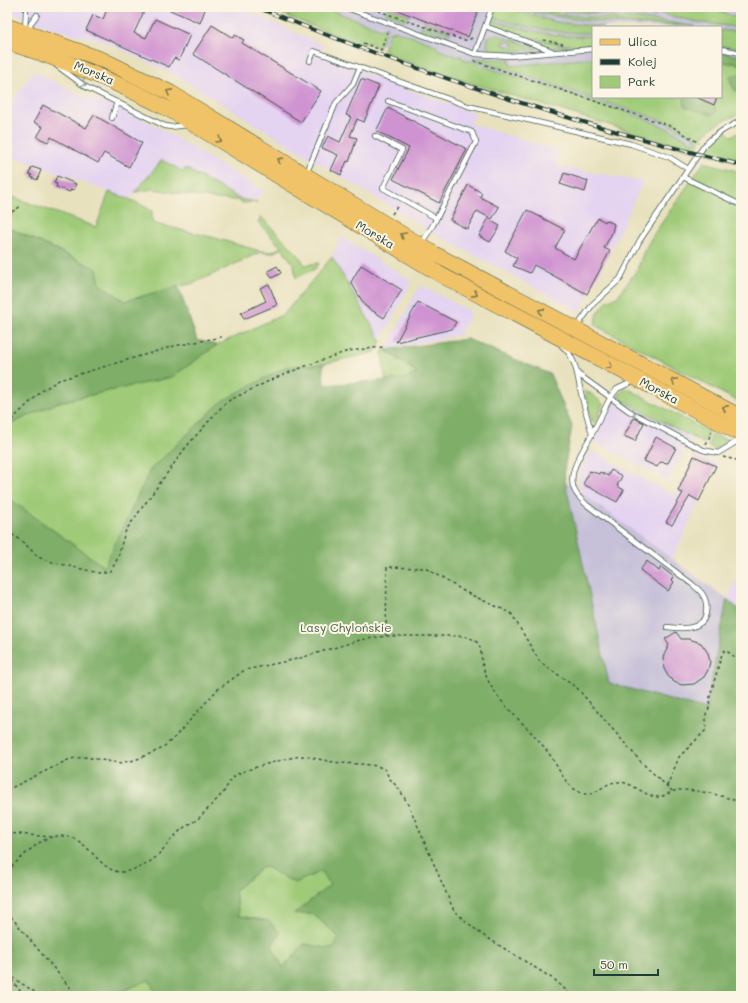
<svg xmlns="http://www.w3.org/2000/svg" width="748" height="1003" viewBox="0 0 748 1003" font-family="Mali,sans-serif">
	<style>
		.built { fill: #e4d3f1 }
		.industrial { fill: #c6c0d9; fill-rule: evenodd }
		.green { fill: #9fca77; stroke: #5f8456 }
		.forest { fill: #7fae68; stroke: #4f764e; fill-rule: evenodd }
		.building { fill: #cf93d1 }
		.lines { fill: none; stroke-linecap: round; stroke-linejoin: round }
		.service-casing { stroke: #3d5649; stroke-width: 6 }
		.primary-casing { stroke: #3d5649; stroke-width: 16 }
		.path { stroke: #3d5649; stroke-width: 1.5; stroke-dasharray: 3 3; stroke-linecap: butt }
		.service { stroke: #fff; stroke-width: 4.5 }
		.primary { stroke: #f1c369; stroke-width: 15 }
		.rail-casing { stroke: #1f3d34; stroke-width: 4 }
		.rail { stroke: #fcf5e5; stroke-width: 2.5; stroke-dasharray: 8; stroke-linecap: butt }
		.oneway { stroke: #8f9e9a }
		.oneway2 { stroke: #7d794c }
		.labels { text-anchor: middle; stroke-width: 4; stroke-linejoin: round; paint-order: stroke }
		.street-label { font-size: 12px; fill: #1f3d34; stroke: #fcf5e5 }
		.park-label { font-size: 12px; fill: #3f6045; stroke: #fcf5e5 }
	</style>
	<rect width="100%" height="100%" fill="#fcf5e5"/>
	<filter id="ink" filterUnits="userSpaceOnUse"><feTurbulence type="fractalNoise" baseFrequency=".025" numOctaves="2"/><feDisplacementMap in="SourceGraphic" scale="8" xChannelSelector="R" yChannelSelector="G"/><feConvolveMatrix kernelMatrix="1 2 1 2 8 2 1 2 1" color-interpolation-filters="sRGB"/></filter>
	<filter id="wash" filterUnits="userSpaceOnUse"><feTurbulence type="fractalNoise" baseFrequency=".012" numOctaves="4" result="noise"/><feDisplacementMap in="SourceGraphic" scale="16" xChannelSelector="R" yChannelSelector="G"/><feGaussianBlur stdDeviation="0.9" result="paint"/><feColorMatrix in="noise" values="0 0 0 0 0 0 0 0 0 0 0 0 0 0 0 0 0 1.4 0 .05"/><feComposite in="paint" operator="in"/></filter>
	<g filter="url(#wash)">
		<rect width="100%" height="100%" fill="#e8e1be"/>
		<path class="built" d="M7 7H239L323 45 320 55 403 88 475 113 471 124 561 151 556 166 643 182 602 268 580 312 435 234 175 75 98 39 57 30 7 11Z
			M34 71 78 94 116 107 149 122 264 191 255 201 240 199 185 168 184 172 162 160 130 199 7 155V108Z
			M341 237 412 281 381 340 332 257Z
			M420 285 471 312 459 335 386 350Z
			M618 393 693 433 668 481 594 442Z
			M591 450 675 496 696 452 718 463 672 559 584 496 579 487 578 473Z
			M741 569V611L727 599Z"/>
		<path class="industrial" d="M282 7H741V110L701 123 694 143 405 54ZM593 27H721V97H593Z
			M565 481 727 599 706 710 609 683 558 487Z"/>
		<path class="green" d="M265 7H323L381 29 387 27 379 48 373 46V44L369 42 368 44 363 43 362 46Z
			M388 7 410 15 405 20 386 13Z
			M496 7H505L556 22 603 27H593V33C559 34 525 28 493 17Z
			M515 7H533L561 14 586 17 643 19 694 26C633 24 574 24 515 7Z
			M547 7H569L612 14 575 12Z
			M585 7H622L656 16 594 8Z
			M633 7H708L741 19V28L697 22Z
			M492 20C525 30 558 38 593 36V45L575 46 511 34 490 24Z
			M424 21 451 31 450 33 428 26 425 25Z
			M421 26 450 37 446 41 443 40 420 31Z
			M394 30 436 45 437 49 458 57 461 55V58C502 73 545 86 588 99 624 111 661 122 694 143L696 138 665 122 645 115 473 59V58L510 60V66L593 58V97H686L684 100 716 112 714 105 717 97H721V62L741 64V74L730 76C731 84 734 91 741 95V114C717 122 707 128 694 151L465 81 386 55 387 51 383 50 390 31 393 32Z
			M721 30 741 32V49L721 46Z
			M495 34 509 39 508 42 504 41 503 45 513 48 514 44 510 42 511 39 538 49 496 53 491 51 487 47 488 37Z
			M513 34 571 47 552 48Z
			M726 131 731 136 741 132V162L704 153 712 141Z
			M162 160 184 172 185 168 240 199 257 202 243 203 236 200 216 199 153 189 135 192Z
			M704 162 741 172V403L595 325 598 313 608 300 617 297 637 270 644 251 652 237Z
			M109 192C124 197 138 202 152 211V223L215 238 260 251 272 252 281 247 258 222 261 217 297 253 305 265 319 263 315 269 296 278 294 265 282 248 272 253 261 252 194 283 125 301 100 284 97 269 7 227V195L96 227Z
			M332 257 381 341 375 352 323 364 286 367 104 567 7 497V429L13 423 59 402 172 377 217 345 284 314Z
			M386 350 418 374 404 379 386 381 382 352Z
			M627 388 709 432 706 441 703 443 621 400 619 396 620 393Z
			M584 391 592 394 603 404 596 423 592 421Z
			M712 434H714L730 442 722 447 714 449 708 446Z
			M264 866 295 883 322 871 330 885 295 914H313L339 937 333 949 304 944 283 968 272 946 269 921 239 916 235 890Z
			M149 979 157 996H116L117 994Z"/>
		<path class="forest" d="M721 52 741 56V64L721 62Z
			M741 74V95C734 91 730 83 730 76Z
			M686 97H692L714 105 716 112 712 115 685 107 684 100Z
			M7 227 97 269 100 284 125 301 178 286 197 340 217 345 172 377 59 402 13 423 7 429Z
			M467 339 550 374 572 426 564 470 565 481 609 683 706 710 727 599 741 611V996H157L149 980 117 993 116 996H7V497L104 567 150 470 222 401 286 367 323 364 324 385 404 379 418 373 386 350ZM264 866 295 883 322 871 330 885 294 914H313L339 937 333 949 304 944 283 968 272 946 280 933 269 921 239 916 235 890Z"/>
		<g id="blocks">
			<path class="building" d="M108 7H146L134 33 146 38 155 19 190 35 179 60 174 58 169 67 86 30 93 15 103 19Z
				M163 7H206L200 23Z
				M389 7H480L468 37Z
				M212 25 233 38 235 35 244 40 242 43 321 91 301 122 193 54Z
				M361 79 379 86 364 122 357 119 350 136 357 138 349 162 347 161 341 175 331 170 338 155 322 148 328 136 340 142 351 117 346 115Z
				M696 97H717L714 105Z
				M43 105 86 128 94 115 142 143 129 167 104 153 98 163 51 137 48 142 37 137 43 127 34 122Z
				M388 108 467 149 439 203 393 179 409 148 376 131Z
				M32 167 41 170 37 180 31 177 32 175 29 174Z
				M564 173 588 181 585 192 560 184Z
				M57 176 76 184 74 190 71 189 70 192 56 187 57 184 54 183Z
				M468 185 482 193 480 197 499 207 492 219 477 211 467 229 450 220Z
				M527 210 565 230 555 248 574 259 595 222H596L598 218 605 222 606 220 614 224 612 233 604 248 610 251 587 294 534 265 530 273 513 266 517 258 505 251Z
				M488 219 500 226 490 242 479 236Z
				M361 265 402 290 384 318 365 306 351 282Z
				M277 266 281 273 272 278 268 271Z
				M269 284 277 305 244 319 241 313 266 301 260 288Z
				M418 302 456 322 452 329 396 342Z
				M634 418 644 423 635 441 624 436Z
				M656 437 676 448 668 463 660 462 657 467 644 461Z
				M694 456 716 466 699 501 690 496 672 525 666 522 683 493 678 491Z
				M611 470 622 476 617 486 624 490 617 502 583 484 590 471 599 474 600 472 608 476Z
				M647 561 659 571 661 567 674 577 672 580 674 582 668 591 640 570Z
				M676 632 681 639H689L701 643 708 653 710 662 708 670 704 677 694 684 682 685 674 682 668 676 664 669 663 657 669 645 665 639Z"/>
		</g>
	</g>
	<g filter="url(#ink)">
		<use href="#blocks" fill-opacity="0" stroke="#3d5649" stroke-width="1"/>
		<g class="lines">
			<g class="service-casing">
				<path id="service" d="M344 7 475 54 510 56 593 49
					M485 26 552 51
					M25 30 26 11
					M29 31 31 23 37 15
					M721 49 741 53
					M475 54 492 7
					M310 61 314 51 468 106 631 144 669 157 688 169
					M56 65 86 87 165 126 171 127 188 125
					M388 101 472 132 476 142 433 225 421 244
					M112 118 117 102
					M375 136 402 150 383 188 436 218
					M307 172 336 103 353 84 360 67
					M683 177 741 205
					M576 328 593 304 620 279 640 240 704 146C715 134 726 128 741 121
					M562 346C575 356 577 373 580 388 583 404 588 419 592 434 584 450 564 474 576 493 578 497 583 501 587 505L692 584C695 587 701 591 703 595 708 603 708 619 699 624 690 630 677 628 667 627
					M578 374 629 411 703 450 718 453 741 439
					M592 434 610 398 617 389 634 381"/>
			</g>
			<g class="primary-casing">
				<path id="primary" d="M7 26 101 59 171 93 433 253 741 417
					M7 42C64 60 117 82 170 110L441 275 741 434"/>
			</g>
			<path class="path" d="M367 7 463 40H468L474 37
				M543 40 563 44
				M363 43 381 50 388 30
				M381 50 387 52
				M474 61 673 127 699 143
				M392 214 399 204
				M7 215 21 206
				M7 424 43 390 59 380 174 346 222 337
				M706 444 712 432
				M723 457 741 461
				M7 531 23 542 38 557 52 562 99 573 110 571C120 559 120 545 126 530L186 447 226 402 275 378 311 364 348 351 383 347
				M386 636 387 567 425 568 467 593 511 613 540 662 577 688 641 762 672 791
				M667 786 679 757 706 730V714L709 708 710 696 722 654 725 650 741 661
				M7 790 70 759 85 757 119 763 135 760 161 749 174 738 217 690 245 670 297 659 360 640 386 636H463C487 641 478 653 484 670 494 703 528 724 547 751 556 762 561 778 573 788 593 804 600 783 617 782 632 781 644 797 659 797 666 796 672 790 679 790 699 790 723 795 741 803
				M7 833 51 837
				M7 871C18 861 31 847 44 840 89 820 95 880 128 871 159 863 160 849 181 830 187 824 196 822 201 816 208 809 215 801 222 794 227 788 229 780 236 775 242 770 294 756 302 756 313 757 324 761 335 762 352 765 369 762 385 769L389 778 400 790 410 808 454 911 481 934 555 980 572 996
				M7 912 77 996
				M7 974 41 996
				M8 975 24 996"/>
			<use href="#service" class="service"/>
			<use href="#primary" class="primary"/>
			<g class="rail-casing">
				<path id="rail" d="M256 7C413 71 576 124 741 165"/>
			</g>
			<use href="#rail" class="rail"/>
		</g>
		<defs><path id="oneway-chevron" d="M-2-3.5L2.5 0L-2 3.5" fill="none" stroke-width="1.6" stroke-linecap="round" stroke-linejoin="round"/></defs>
		<g class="oneway">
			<use href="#oneway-chevron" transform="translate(83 84) rotate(32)"/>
			<use href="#oneway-chevron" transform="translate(633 413) rotate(29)"/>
		</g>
		<g class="oneway2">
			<use href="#oneway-chevron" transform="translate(169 92) rotate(-151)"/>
			<use href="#oneway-chevron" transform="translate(219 140) rotate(31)"/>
			<use href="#oneway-chevron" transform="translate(280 160) rotate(-148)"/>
			<use href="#oneway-chevron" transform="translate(403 235) rotate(-149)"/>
			<use href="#oneway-chevron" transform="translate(475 294) rotate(28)"/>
			<use href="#oneway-chevron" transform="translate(541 311) rotate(-152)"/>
			<use href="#oneway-chevron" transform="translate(610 366) rotate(28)"/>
			<use href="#oneway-chevron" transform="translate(674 381) rotate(-152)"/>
			<use href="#oneway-chevron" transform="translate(725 408) rotate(-152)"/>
		</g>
	</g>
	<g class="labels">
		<g class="street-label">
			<text transform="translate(94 73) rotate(23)" y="4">Morska</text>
			<text transform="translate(375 235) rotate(31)" y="4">Morska</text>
			<text transform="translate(659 391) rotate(28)" y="4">Morska</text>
		</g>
		<g class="park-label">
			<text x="346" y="632">Lasy Chylońskie</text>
		</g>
	</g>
	<rect width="748" height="1003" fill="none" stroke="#fcf5e5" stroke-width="24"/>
	<rect x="592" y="26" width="130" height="72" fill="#fcf5e5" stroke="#a4ab9e"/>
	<rect x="600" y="39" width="20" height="6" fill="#f1c369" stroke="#a4ab9e"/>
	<text x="628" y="46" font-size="12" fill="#1f3d34">Ulica</text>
	<rect x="600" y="59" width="20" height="6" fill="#1f3d34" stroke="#a4ab9e"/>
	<text x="628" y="66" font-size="12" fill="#1f3d34">Kolej</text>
	<rect x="600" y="76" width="20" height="12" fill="#9fca77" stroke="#a4ab9e"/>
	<text x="628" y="86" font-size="12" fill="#1f3d34">Park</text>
	<path d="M594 969v6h64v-6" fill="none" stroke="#1f3d34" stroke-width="2"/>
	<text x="600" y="969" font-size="12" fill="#1f3d34" stroke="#fcf5e5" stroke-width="3" paint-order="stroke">50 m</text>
</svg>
